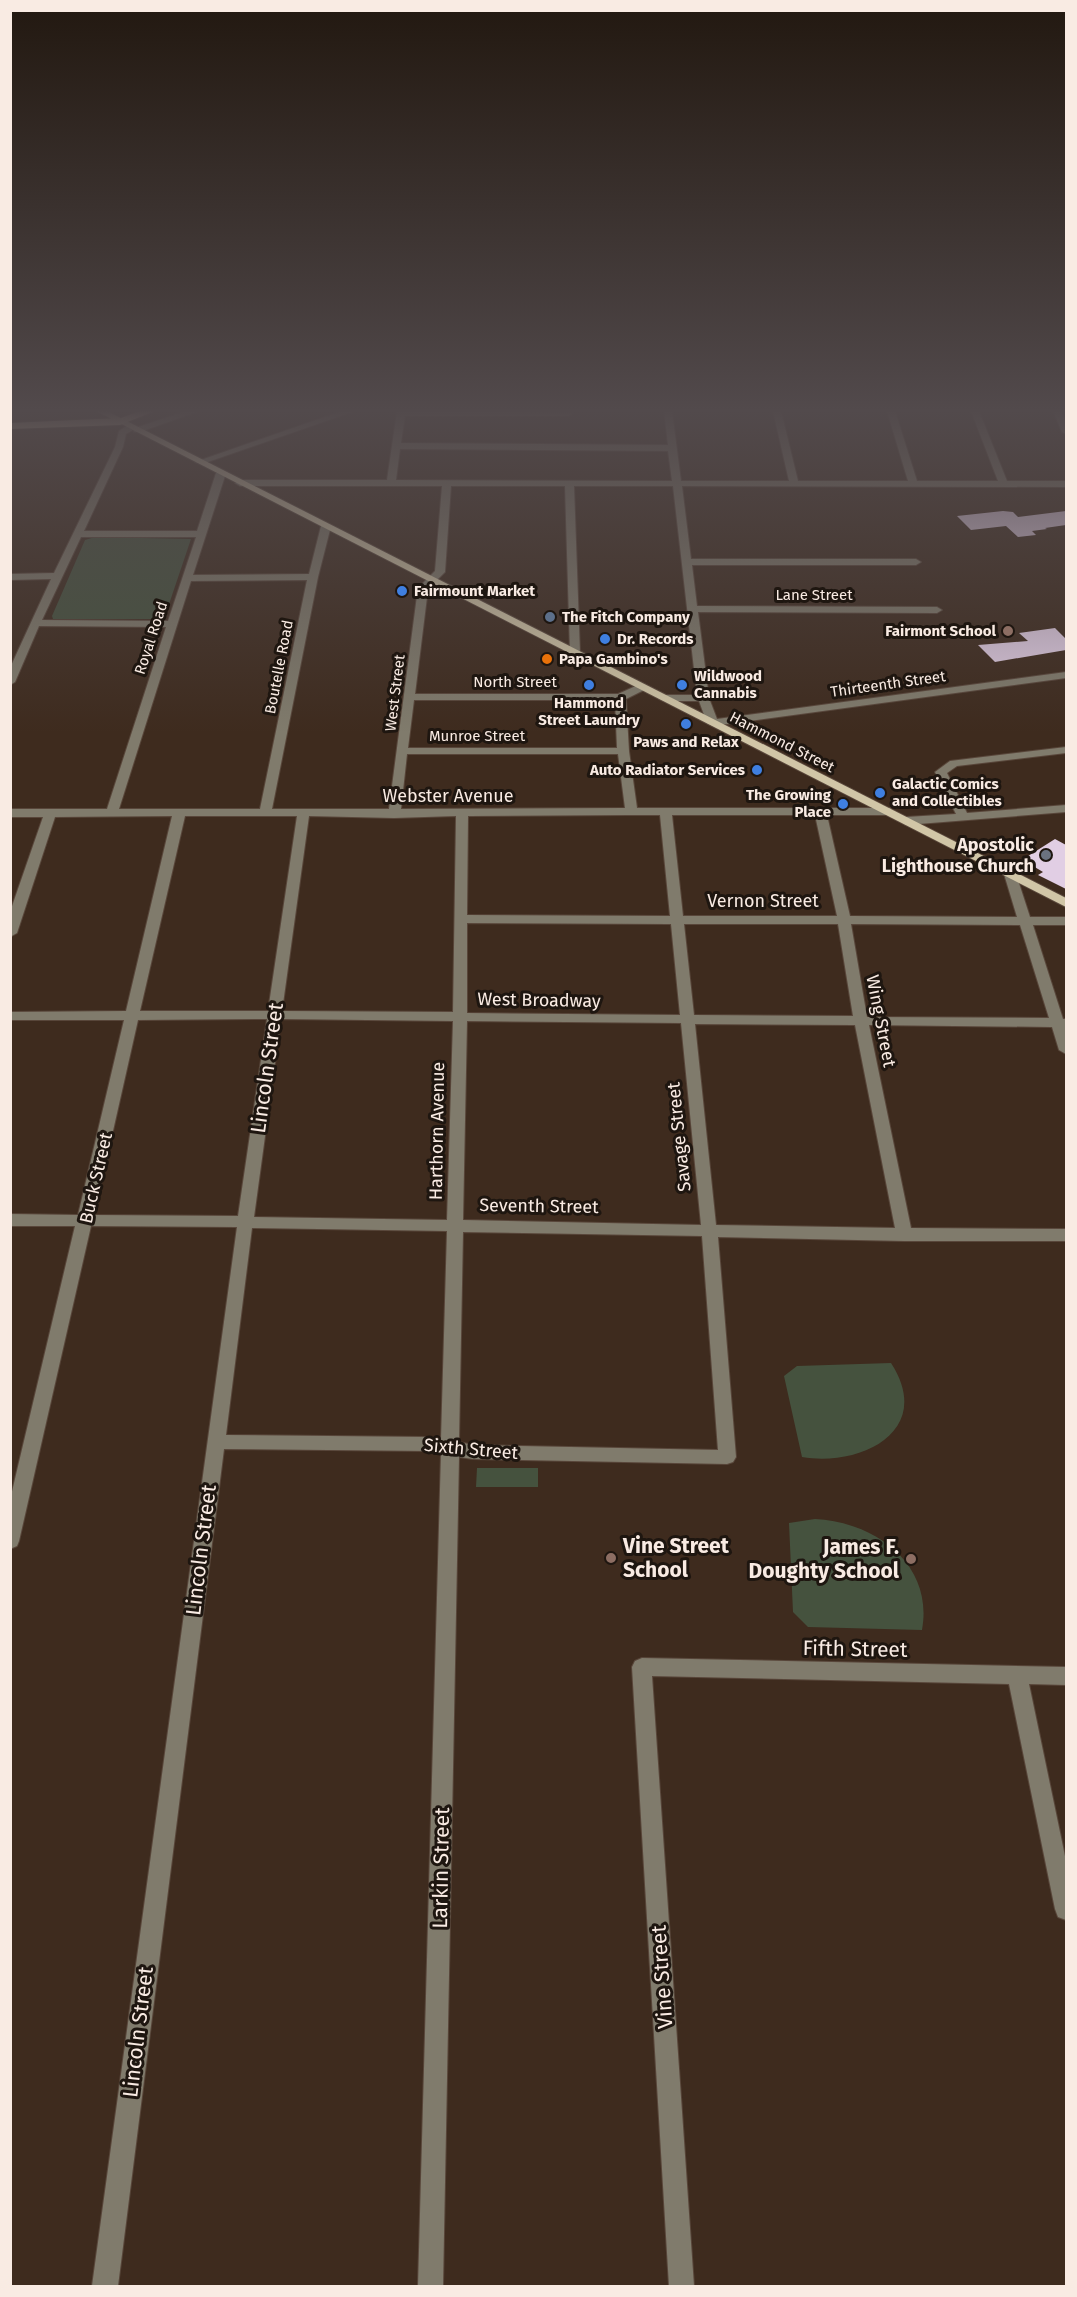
<svg xmlns="http://www.w3.org/2000/svg" width="1077" height="2297" viewBox="0 0 1077 2297" font-family="'Fira Sans',sans-serif">
	<style>
		.green { fill: #45523e }
		.building { fill: #e1cee4 }
		.lines { fill: none; stroke-linecap: round; stroke-linejoin: round }
		.minor-casing { stroke: #58463a; stroke-width: 2 }
		.major-casing { stroke: #58463a; stroke-width: 2 }
		.highway-casing { stroke: #58463a; stroke-width: 2 }
		.minor { fill: #807b6c; fill-rule: evenodd }
		.major { fill: #d1c6a7; fill-rule: evenodd }
		.highway { fill: #f1e3be; fill-rule: evenodd }
		.shop-dot { fill: #3f7fe0; stroke: #1e1610; stroke-width: 2 }
		.service-dot { fill: #5c6f8a; stroke: #1e1610; stroke-width: 2 }
		.education-dot { fill: #8d6e63; stroke: #1e1610; stroke-width: 2 }
		.food-dot { fill: #e8710a; stroke: #1e1610; stroke-width: 2 }
		.worship-dot { fill: #6b7280; stroke: #1e1610; stroke-width: 2 }
		.labels { text-anchor: middle; stroke-width: 6; stroke-linejoin: round; paint-order: stroke }
		.far-poi-label { font-size: 15px; font-weight: bold; fill: #f9ebe3; stroke: #1e1610; text-anchor: start }
		.far-street-label { font-size: 15px; fill: #f9ebe3; stroke: #1e1610 }
		.street-label { font-size: 18px; fill: #f9ebe3; stroke: #1e1610 }
		.poi-label { font-size: 18px; font-weight: bold; fill: #f9ebe3; stroke: #1e1610; text-anchor: end }
		.near-street-label { font-size: 21px; fill: #f9ebe3; stroke: #1e1610 }
		.near-poi-label { font-size: 21px; font-weight: bold; fill: #f9ebe3; stroke: #1e1610; text-anchor: start }
	</style>
	<rect width="100%" height="100%" fill="#3e2b1e"/>
	<path class="green" d="M95 537 191 539 164 619H53L52 616 85 540Z
		M891 1363C935 1431 861 1467 802 1457L784 1376 797 1366Z
		M477 1468H538V1487H476Z
		M815 1519C875 1522 934 1564 922 1630L808 1627 793 1612 789 1523Z"/>
	<path class="building" d="M1003 511 1013 512 1018 517 1066 511V525L1045 528 1047 529 1032 531 1036 535 1018 537 1006 526 971 530 957 516Z
		M1055 628 1066 639V650L995 662 978 645 1028 641 1019 633Z
		M1055 839 1066 845V889L1038 875 1043 872 1033 866 1036 864 1025 858Z"/>
	<g class="lines">
		<g class="minor-casing">
			<path id="minor" d="M186 411H199L140 432H134L133 430 126 434 123 447 84 531H197L216 473 221 470 226 473 193 575 309 574 321 526 326 523 331 526 318 577 272 809H389L418 588 435 571 442 486H240L235 483 240 480H387L397 411 573 413 569 416H405L401 443 668 445 664 411H672L681 481H789L773 411H781L798 481H908L887 411H895L917 481H998L971 411H979L1007 481H1066V487L682 486 691 559H916L921 562 916 565H692L697 606 937 607 942 610 937 613 698 612 709 698 717 719 1066 672V678L713 726 707 723 699 701H664L658 698 664 695H697L673 486H574L580 653 575 656 570 653 565 486H451L445 572 428 589 415 694H618L638 685H646V689L626 699 629 751 637 808H890L892 811 886 815H827L850 916 1017 917 1004 874 1010 870 1016 874 1030 917H1066V925H1033L1063 1019H1066V1054L1059 1050 1052 1027 869 1025 911 1228 1066 1229V1241H904L718 1237 736 1457 733 1462 727 1464 473 1459 459 1457 443 2286H418L441 1453 428 1451 224 1449 118 2286H92L237 1227 91 1226 19 1541 17 1546 10 1549V1500L75 1226H10V1214L78 1215 124 1020H10V1012L126 1011 172 816 55 817 17 933 10 937V912L43 817H10V809H107L166 627 39 626 15 682 10 685V668L51 579 10 580V574L54 573 115 447 119 431 128 425H134L135 428ZM400 449 668 451 672 481 396 480ZM81 537H196L168 621 42 620ZM307 580 260 809H119L191 581ZM414 700H615L617 748H408ZM407 754H618L625 808 401 809ZM628 815H660L670 916 467 915 468 816ZM672 815H815L837 916H683ZM185 816H297L268 1011H140ZM309 816 394 818 456 816 453 1012 282 1011ZM467 923 671 924 680 1015 467 1013ZM684 924H838L853 1016 694 1015ZM851 924 1020 925 1049 1018 867 1017ZM267 1019 238 1216 94 1215 138 1020ZM281 1019 453 1021 447 1220 254 1217ZM467 1021 681 1023 701 1225 463 1220ZM695 1024 855 1025 895 1228 716 1225ZM252 1228 447 1231 441 1439 428 1437 226 1435ZM463 1232 702 1236 718 1450 473 1445 459 1442Z
				M342 411H355L202 464 195 462Z
				M1053 411H1061L1066 423V434L1062 432Z
				M1066 747V753L957 766 947 773 967 813 1066 805V812L906 825 900 821 906 817 956 814 935 772 950 761Z
				M642 1658 1066 1667V1685L1029 1684 1066 1861V1920L1058 1917 1055 1909 1009 1684 652 1676 694 2286H669L632 1667 635 1661Z"/>
		</g>
		<g class="major-casing">
			<path id="major" d="M96 411H107L1066 898V907Z"/>
		</g>
		<g class="highway-casing">
			<path id="highway" d="M140 411H155L120 425 10 429V423L121 418Z"/>
		</g>
		<use href="#minor" class="minor"/>
		<use href="#major" class="major"/>
		<use href="#highway" class="highway"/>
	</g>
	<linearGradient id="sky" x2="0" y2="1"><stop stop-color="#221810"/><stop offset="0.56" stop-color="#524a4c"/><stop offset="1" stop-color="#524a4c" stop-opacity="0"/></linearGradient>
	<rect width="1077" height="733" fill="url(#sky)"/>
	<g class="shop-dot">
		<circle cx="402" cy="591" r="6"/>
		<circle cx="605" cy="639" r="6"/>
		<circle cx="589" cy="685" r="6"/>
		<circle cx="682" cy="685" r="6"/>
		<circle cx="686" cy="724" r="6"/>
		<circle cx="757" cy="770" r="6"/>
		<circle cx="880" cy="793" r="6"/>
		<circle cx="843" cy="804" r="6"/>
	</g>
	<circle class="service-dot" cx="550" cy="617" r="6"/>
	<g class="education-dot">
		<circle cx="1008" cy="631" r="6"/>
		<circle cx="611" cy="1558" r="6"/>
		<circle cx="911" cy="1559" r="6"/>
	</g>
	<circle class="food-dot" cx="547" cy="659" r="6"/>
	<circle class="worship-dot" cx="1046" cy="855" r="6"/>
	<g class="labels">
		<g class="far-poi-label">
			<text x="414" y="596">Fairmount Market</text>
			<text x="562" y="622">The Fitch Company</text>
			<text x="996" y="636" text-anchor="end">Fairmont School</text>
			<text x="617" y="644">Dr. Records</text>
			<text x="559" y="664">Papa Gambino's</text>
			<text x="694" y="681">Wildwood<tspan x="694" dy="17">Cannabis</tspan></text>
			<text x="589" y="708" text-anchor="middle">Hammond<tspan x="589" dy="17">Street Laundry</tspan></text>
			<text x="686" y="747" text-anchor="middle">Paws and Relax</text>
			<text x="745" y="775" text-anchor="end">Auto Radiator Services</text>
			<text x="892" y="789">Galactic Comics<tspan x="892" dy="17">and Collectibles</tspan></text>
			<text x="831" y="800" text-anchor="end">The Growing<tspan x="831" dy="17">Place</tspan></text>
		</g>
		<g class="far-street-label">
			<text x="814" y="600">Lane Street</text>
			<text transform="translate(151 638) rotate(-72)" y="5">Royal Road</text>
			<text transform="translate(279 667) rotate(-79)" y="5">Boutelle Road</text>
			<text x="515" y="687">North Street</text>
			<text transform="translate(888 684) rotate(-8)" y="5">Thirteenth Street</text>
			<text transform="translate(395 693) rotate(-83)" y="5">West Street</text>
			<text x="477" y="741">Munroe Street</text>
			<text transform="translate(782 742) rotate(27)" y="5">Hammond Street</text>
		</g>
		<g class="street-label">
			<text x="448" y="802">Webster Avenue</text>
			<text x="763" y="907">Vernon Street</text>
			<text transform="translate(539 1000) rotate(1)" y="6">West Broadway</text>
			<text transform="translate(881 1021) rotate(79)" y="6">Wing Street</text>
			<text transform="translate(437 1131) rotate(-89)" y="6">Harthorn Avenue</text>
			<text transform="translate(679 1137) rotate(-96)" y="6">Savage Street</text>
			<text transform="translate(96 1178) rotate(-77)" y="6">Buck Street</text>
			<text transform="translate(539 1206) rotate(1)" y="6">Seventh Street</text>
			<text transform="translate(471 1449) rotate(5)" y="6">Sixth Street</text>
		</g>
		<g class="poi-label">
			<text x="1034" y="851">Apostolic<tspan x="1034" dy="21">Lighthouse Church</tspan></text>
		</g>
		<g class="near-street-label">
			<text transform="translate(267 1068) rotate(-82)" y="7">Lincoln Street</text>
			<text transform="translate(201 1550) rotate(-83)" y="7">Lincoln Street</text>
			<text transform="translate(855 1649) rotate(1)" y="7">Fifth Street</text>
			<text transform="translate(441 1868) rotate(-89)" y="7">Larkin Street</text>
			<text transform="translate(662 1977) rotate(-94)" y="7">Vine Street</text>
			<text transform="translate(138 2032) rotate(-83)" y="7">Lincoln Street</text>
		</g>
		<g class="near-poi-label">
			<text x="623" y="1553">Vine Street<tspan x="623" dy="24">School</tspan></text>
			<text x="899" y="1554" text-anchor="end">James F.<tspan x="899" dy="24">Doughty School</tspan></text>
		</g>
	</g>
	<rect width="1077" height="2297" fill="none" stroke="#f9ebe3" stroke-width="24"/>
</svg>
